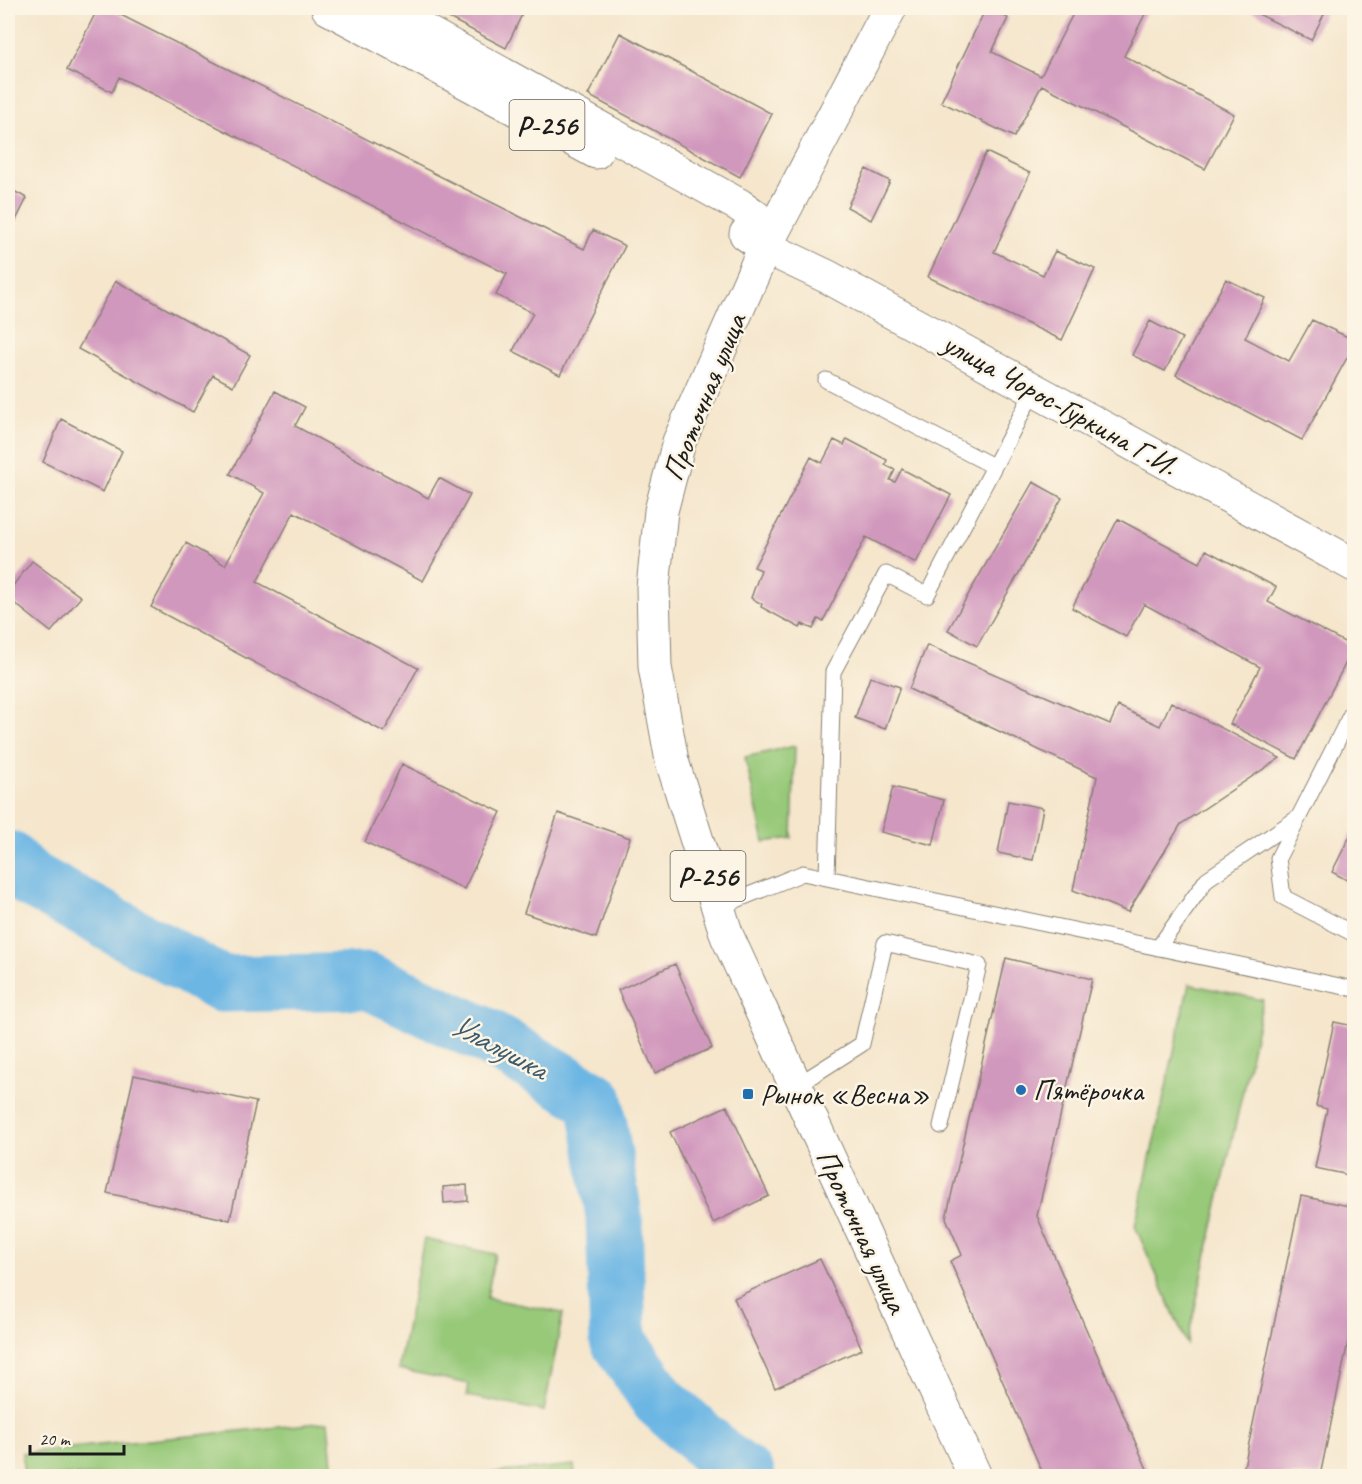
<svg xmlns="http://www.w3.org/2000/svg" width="1362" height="1484" viewBox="0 0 1362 1484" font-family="Caveat,sans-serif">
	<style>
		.green { fill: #97c979; stroke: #5a724a; stroke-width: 1.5 }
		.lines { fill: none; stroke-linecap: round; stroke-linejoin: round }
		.river { stroke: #6cb6e4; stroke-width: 57 }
		.building { fill: #d198bd }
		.lane-casing { stroke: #888174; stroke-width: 17 }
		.secondary-casing { stroke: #888174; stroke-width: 35 }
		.primary-casing { stroke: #888174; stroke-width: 35 }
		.lane { stroke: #fff; stroke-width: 15 }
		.secondary { stroke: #fff; stroke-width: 33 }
		.primary { stroke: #fff; stroke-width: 33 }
		.poi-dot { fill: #1f6fb2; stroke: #fcf5e5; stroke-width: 2 }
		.labels { text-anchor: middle; stroke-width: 5; stroke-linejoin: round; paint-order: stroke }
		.shield { fill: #fcf5e5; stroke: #5f5d58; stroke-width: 1.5 }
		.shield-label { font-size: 28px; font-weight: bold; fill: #1c1c1c }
		.street-label { font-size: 30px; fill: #1c1c1c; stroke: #fcf5e5 }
		.poi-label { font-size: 30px; fill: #1c1c1c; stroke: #fcf5e5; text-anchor: start }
		.water-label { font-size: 32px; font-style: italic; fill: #3c5a6c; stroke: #fcf5e5 }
	</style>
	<rect width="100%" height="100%" fill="#fcf5e5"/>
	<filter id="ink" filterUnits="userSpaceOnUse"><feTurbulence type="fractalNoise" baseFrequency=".0167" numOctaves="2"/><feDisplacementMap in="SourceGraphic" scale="12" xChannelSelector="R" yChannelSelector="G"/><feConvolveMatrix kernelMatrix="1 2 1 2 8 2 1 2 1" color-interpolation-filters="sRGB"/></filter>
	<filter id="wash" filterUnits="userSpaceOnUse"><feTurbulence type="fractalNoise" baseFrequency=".008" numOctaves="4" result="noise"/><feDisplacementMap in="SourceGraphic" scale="24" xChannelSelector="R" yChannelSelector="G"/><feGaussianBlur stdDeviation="1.35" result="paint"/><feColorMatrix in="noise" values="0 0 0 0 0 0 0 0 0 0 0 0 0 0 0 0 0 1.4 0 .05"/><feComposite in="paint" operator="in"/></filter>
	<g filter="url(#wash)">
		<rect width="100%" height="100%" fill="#f5e6cc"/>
		<path class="green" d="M795 746 792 838 764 842 745 757Z
			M1189 984 1263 1000 1187 1344 1135 1226Z
			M424 1239 495 1254 487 1298 563 1313 544 1411 467 1396 469 1384 398 1369Z
			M328 1422 333 1476H24L22 1453Z
			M574 1465 575 1476H459Z"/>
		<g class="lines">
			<path class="river" d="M8 859 30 879 221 984 368 981 486 1036 595 1100 614 1216 618 1340 659 1400 726 1461 747 1476"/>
		</g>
		<g id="blocks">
			<path class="building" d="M98 8H107L584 249 593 230 625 246 560 375 513 351 533 313 496 295 507 274 119 77 112 92 67 70Z
				M430 8H525L506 48Z
				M986 8 1008 18 992 52 1041 76 1076 8H1148L1124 56 1234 114 1205 169 1042 85 1014 137 941 102Z
				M1246 8H1327L1311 40Z
				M620 33 772 114 740 177 588 95Z
				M986 152 1030 173 994 252 1043 275 1055 251 1095 269 1062 340 928 277Z
				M866 169 890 181 871 220 847 207Z
				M8 188 27 198 8 236Z
				M1226 279 1265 298 1245 338 1289 361 1312 320 1354 340V345L1302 440 1176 375Z
				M116 281 250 355 233 386 213 375 193 412 78 349Z
				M1150 321 1182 338 1165 371 1132 355Z
				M275 391 305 407 295 426 428 498 439 478 470 495 423 581 294 512 257 582 418 668 384 732 151 607 186 543 225 565 264 493 230 474Z
				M61 419 122 451 103 492 43 462Z
				M847 439 887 460 885 465 895 470 890 480 895 482 902 469 951 495 916 563 866 537 823 621 818 619 813 629 802 624 800 628 761 607 762 604 751 598 761 570 754 567 811 457 822 463 834 440 844 445Z
				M1033 482 1062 498 977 646 948 630Z
				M1118 519 1200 563 1206 550 1276 587 1268 602 1354 647 1296 759 1230 724 1260 667 1144 604 1126 637 1072 608Z
				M32 561 81 597 51 632 8 598V592Z
				M927 645 1110 724 1118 706 1160 726 1171 702 1280 758 1181 824 1128 912 1073 890 1097 777 909 689Z
				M870 677 900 687 885 729 855 718Z
				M402 764 501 812 464 889 365 842Z
				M893 787 944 800 933 845 881 832Z
				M1008 801 1043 808 1033 860 998 853Z
				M558 813 630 838 596 938 524 913Z
				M1354 828V884L1332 872Z
				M1006 958 1092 979 1037 1216 1150 1476H1044L950 1261 962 1255 946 1218Z
				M675 964 712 1048 655 1073 618 990Z
				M1334 1022 1354 1026V1176L1315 1168 1327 1109 1316 1106Z
				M134 1075 256 1102 230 1220 107 1193Z
				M727 1106 769 1196 713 1223 670 1132Z
				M467 1185 468 1201 444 1203 443 1187Z
				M1301 1196 1354 1207V1313L1320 1476H1242Z
				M820 1259 862 1349 775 1388 734 1298Z"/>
		</g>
	</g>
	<g filter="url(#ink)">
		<use href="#blocks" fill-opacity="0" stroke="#888174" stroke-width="1.5"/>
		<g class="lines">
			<g class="lane-casing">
				<path id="lane" d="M826 380 993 466
					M1354 708 1278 858 1283 897 1354 934
					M827 878 833 672 886 574 927 595 1034 390
					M717 908 803 873 1354 989
					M1158 948 1207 879 1296 819
					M796 1086 862 1044 885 943 979 965 941 1126"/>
			</g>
			<g class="secondary-casing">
				<path id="secondary" d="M765 247 890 8"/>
			</g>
			<g class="primary-casing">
				<path id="primary" d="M328 8 596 152
					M383 8 739 205C754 215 773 226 765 247L679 442 661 511 653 587 655 667 672 761 727 936 975 1476
					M746 234 765 247 828 277 1354 565"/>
			</g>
			<use href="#lane" class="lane"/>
			<use href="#secondary" class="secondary"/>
			<use href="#primary" class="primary"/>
		</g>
	</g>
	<g class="poi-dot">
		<circle cx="1021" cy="1090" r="6"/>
		<rect x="742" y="1088" width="12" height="12" rx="3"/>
	</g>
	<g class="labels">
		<g class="shield">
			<rect x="509.5" y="100" width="75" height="50" rx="4.5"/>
			<rect x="670.5" y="851" width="75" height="50" rx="4.5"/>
		</g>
		<g class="shield-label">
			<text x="547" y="135">Р-256</text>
			<text x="708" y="886">Р-256</text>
		</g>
		<g class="street-label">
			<text transform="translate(704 397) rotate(-68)" y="10">Проточная улица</text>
			<text transform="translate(1060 404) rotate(29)" y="10">улица Чорос-Гуркина Г.И.</text>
			<text transform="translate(862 1231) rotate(65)" y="10">Проточная улица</text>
		</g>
		<g class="poi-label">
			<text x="1033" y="1100">Пятёрочка</text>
			<text x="760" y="1104">Рынок «Весна»</text>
		</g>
		<g class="water-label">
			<text transform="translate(499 1046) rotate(28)" y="11">Улалушка</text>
		</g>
	</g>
	<rect width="1362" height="1484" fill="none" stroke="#fcf5e5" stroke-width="30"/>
	<path d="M30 1445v9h94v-9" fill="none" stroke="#1c1c1c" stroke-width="3"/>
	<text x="39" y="1445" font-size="18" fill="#1c1c1c" stroke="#fcf5e5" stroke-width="4.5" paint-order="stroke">20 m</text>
</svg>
